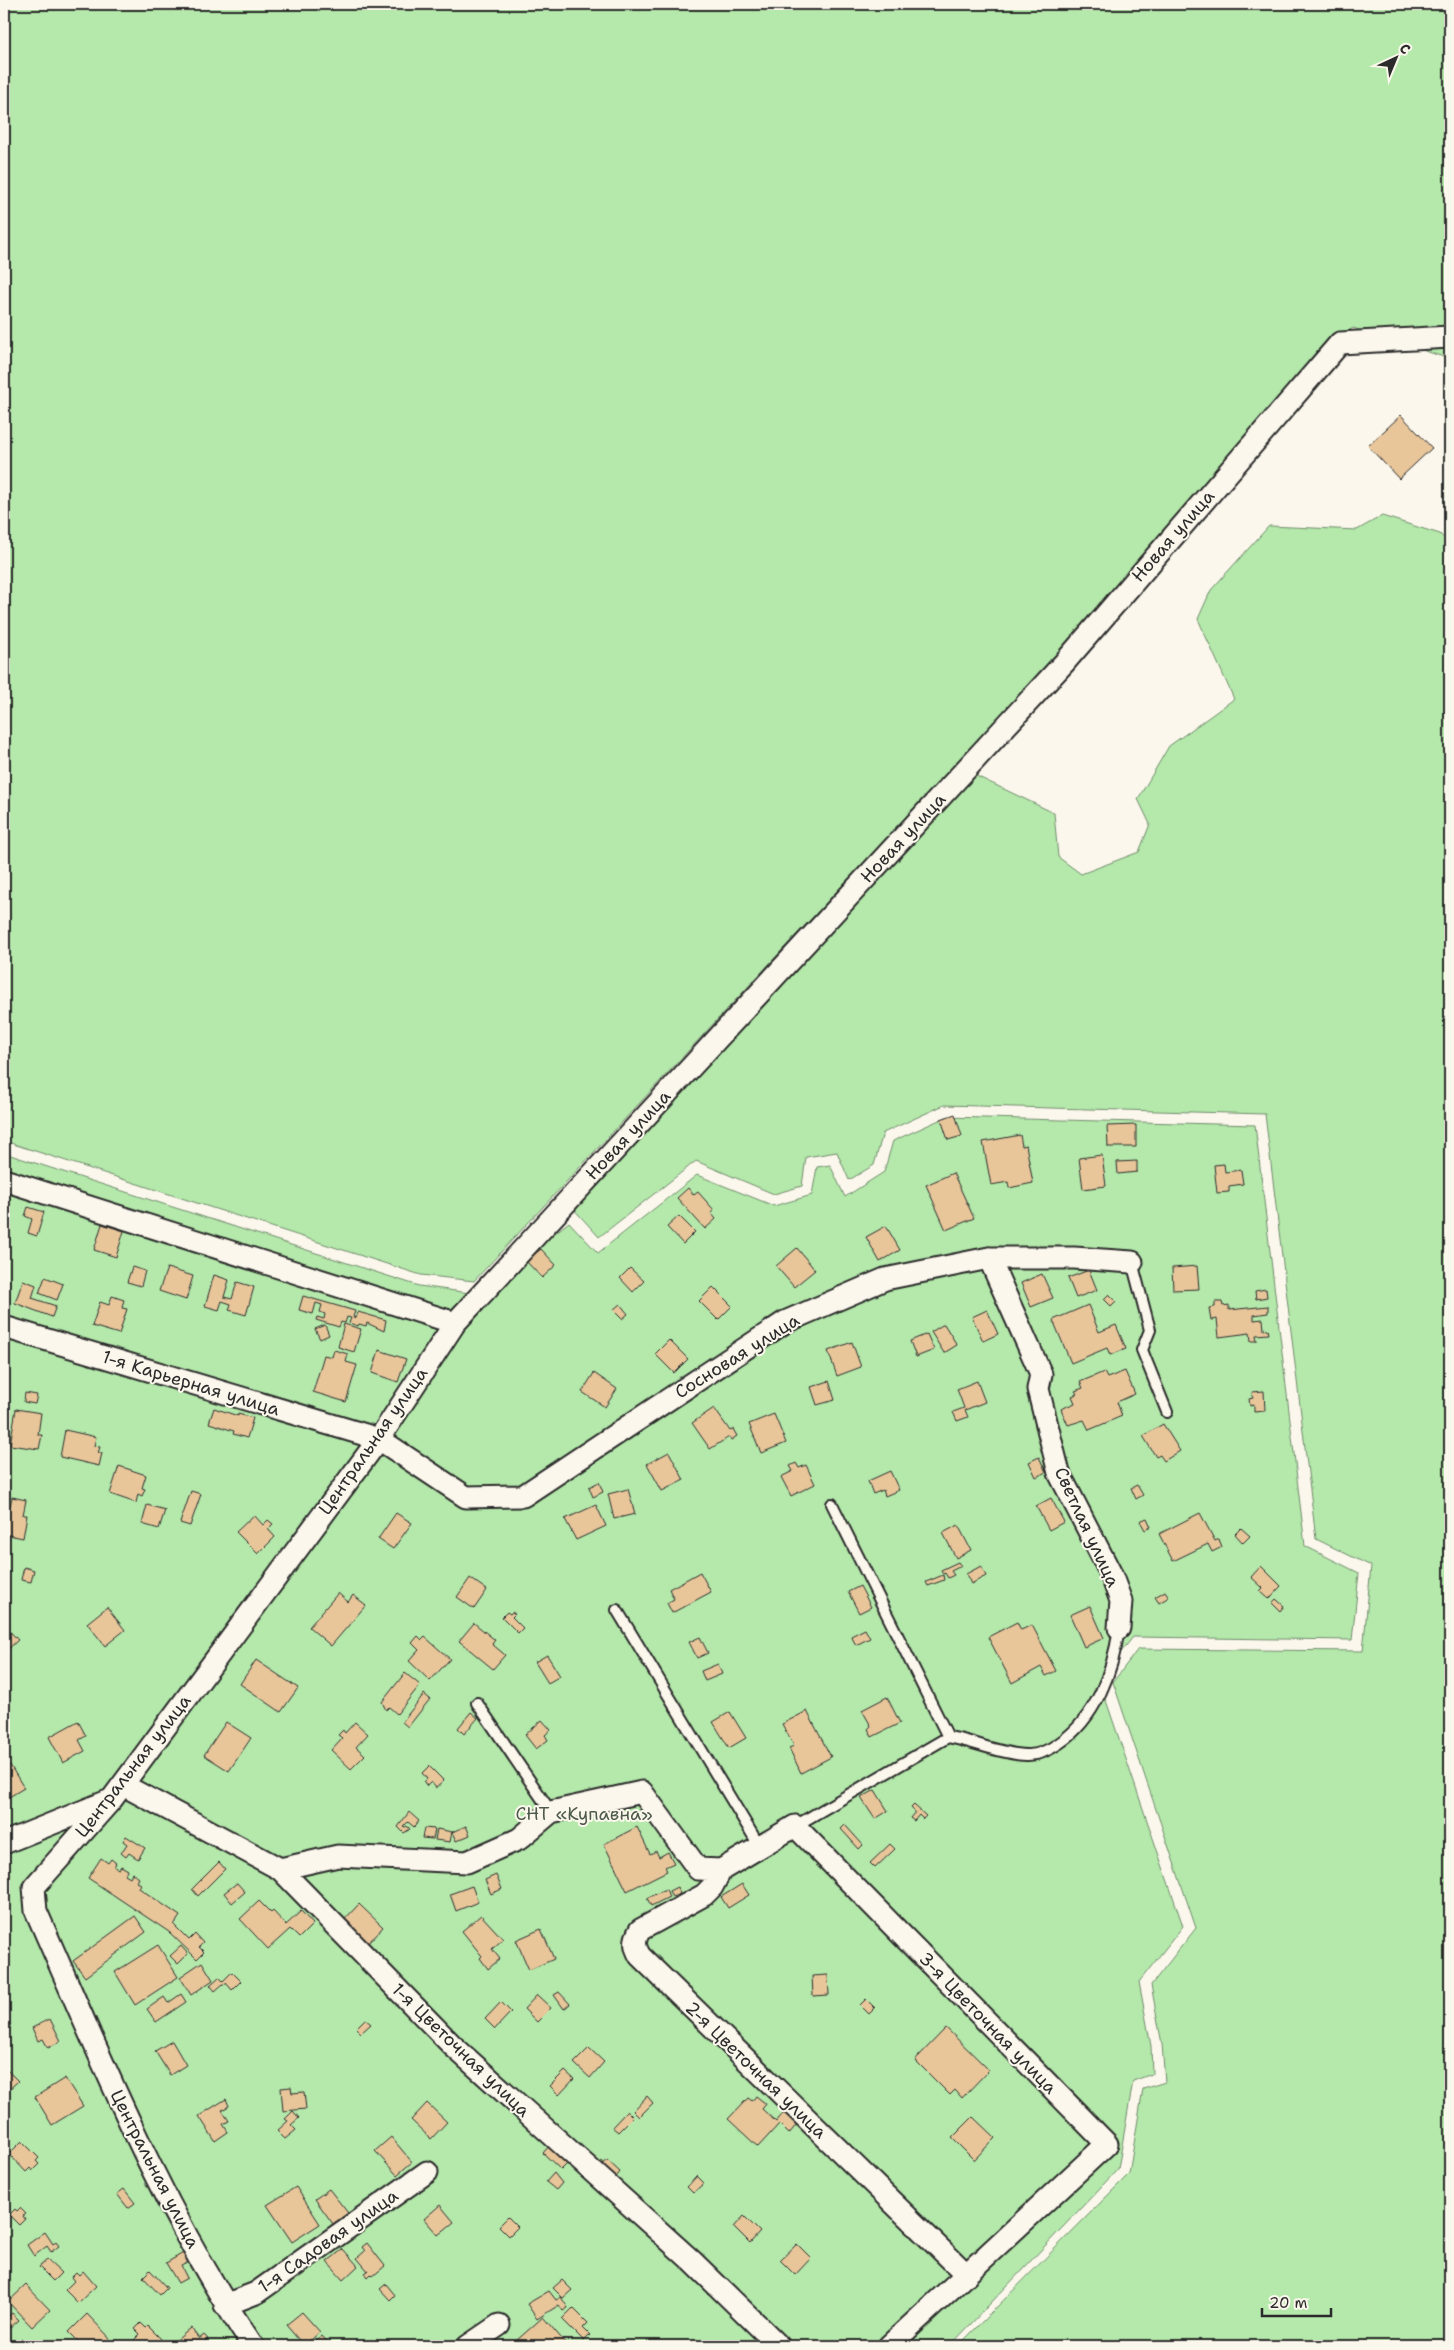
<svg xmlns="http://www.w3.org/2000/svg" width="1454" height="2350" viewBox="0 0 1454 2350" font-family="'Shantell Sans',sans-serif">
	<style>
		.green { fill: #b4e9ab; stroke: #708a6b }
		.building { fill: #e8c69a; stroke: #2b2b2b }
		.lines { fill: none; stroke-linecap: round; stroke-linejoin: round }
		.lane-casing { stroke: #2b2b2b; stroke-width: 14 }
		.street-casing { stroke: #2b2b2b; stroke-width: 25 }
		.lane { stroke: #fbf7ec; stroke-width: 10 }
		.street { stroke: #fbf7ec; stroke-width: 21 }
		.labels { text-anchor: middle; stroke-width: 4; stroke-linejoin: round; paint-order: stroke }
		.street-label { font-size: 18px; fill: #2b2b2b; stroke: #fbf7ec }
		.park-label { font-size: 18px; fill: #4d5a4b; stroke: #fbf7ec }
	</style>
	<rect width="100%" height="100%" fill="#fbf7ec"/>
	<filter id="ink" filterUnits="userSpaceOnUse"><feTurbulence type="fractalNoise" baseFrequency=".02" numOctaves="2"/><feDisplacementMap in="SourceGraphic" scale="10" xChannelSelector="R" yChannelSelector="G"/><feConvolveMatrix kernelMatrix="1 2 1 2 8 2 1 2 1" color-interpolation-filters="sRGB"/></filter>
	<g filter="url(#ink)">
		<path class="green" d="M4 4H1450V359L1353 328 1328 343 1189 513 474 1281 421 1275 4 1141Z
			M1382 516 1440 534 1450 545V2346H958L1129 2174 1143 2089 1165 2082 1162 2044 1151 1985 1196 1928 1113 1682 1138 1649 1363 1651 1371 1566 1316 1539 1265 1114 944 1105 883 1133 874 1165 849 1180 837 1152 806 1157 802 1186 774 1194 696 1161 599 1237 571 1206 968 772 1054 813 1058 857 1081 874 1139 852 1150 824 1138 799 1169 746 1234 699 1198 619 1211 590 1269 526 1357 530Z
			M946 1117 1255 1125 1305 1546 1359 1573 1352 1640 1133 1637 1099 1680 1183 1926 1139 1982 1151 2046 1152 2074 1133 2081 1118 2169 950 2346H4V1153L419 1286 477 1294 569 1222 598 1253 697 1175 774 1206 812 1195 817 1167 830 1165 845 1197 884 1172 893 1141Z"/>
		<path class="building" d="M1401 415 1432 448 1399 479 1368 446Z
			M955 1114 962 1136 948 1140 941 1119Z
			M1136 1125V1147H1108L1107 1126Z
			M1020 1135 1022 1146 1026 1145 1033 1183 1009 1188 1008 1182 991 1185 983 1142Z
			M1102 1155 1106 1186 1083 1189 1079 1158Z
			M1137 1161V1172L1118 1174 1117 1162Z
			M1224 1164 1225 1172 1241 1170 1243 1184 1229 1186V1192L1217 1193 1214 1165Z
			M953 1173 974 1218 946 1230 926 1185Z
			M688 1188 694 1195 698 1192 714 1210 711 1213 716 1219 705 1229 677 1198Z
			M28 1207 44 1212 37 1236 28 1233 32 1219 25 1216Z
			M679 1216 695 1232 683 1244 667 1227Z
			M102 1224 124 1231 116 1257 94 1250Z
			M886 1226 900 1250 880 1262 866 1237Z
			M797 1248 815 1270 794 1287 776 1266Z
			M541 1249 556 1265 542 1278 526 1261Z
			M1197 1266 1199 1289 1173 1290 1172 1268Z
			M132 1267 145 1271 141 1286 127 1282Z
			M167 1268 193 1276 186 1300 159 1291Z
			M630 1268 644 1281 633 1292 620 1278Z
			M1089 1270 1097 1290 1076 1298 1068 1278Z
			M1042 1274 1053 1298 1031 1307 1021 1283Z
			M214 1275 229 1280 224 1297 232 1299 237 1282 254 1287 246 1315 229 1310 231 1304 222 1301 219 1310 205 1306Z
			M45 1277 63 1284 57 1300 39 1293Z
			M23 1280 36 1285 32 1298 56 1306 52 1317 15 1303Z
			M713 1287 732 1306 718 1320 699 1301Z
			M1266 1289 1267 1297 1256 1299 1255 1291Z
			M1109 1294 1116 1301 1111 1306 1104 1299Z
			M112 1296 124 1300 122 1308 127 1309 119 1334 92 1326 100 1302 109 1305Z
			M303 1296 355 1311 353 1317 356 1318 358 1312 386 1320 384 1331 367 1323 366 1326 359 1324 358 1326 349 1323 351 1318 347 1317 345 1323 341 1322 339 1327 316 1320 317 1317 324 1319 325 1314 320 1312 322 1305 316 1303 313 1314 299 1310Z
			M1215 1302H1222L1223 1306 1229 1305V1310L1268 1306V1313L1254 1315V1320L1263 1319 1264 1330 1268 1329 1269 1334 1256 1335 1257 1341H1251L1250 1333 1219 1337 1217 1319 1211 1320 1209 1308 1215 1307Z
			M620 1304 628 1314 622 1319 613 1310Z
			M1088 1305 1099 1332 1116 1325 1126 1349 1110 1355 1107 1348 1071 1363 1053 1320Z
			M987 1310 998 1334 983 1341 972 1317Z
			M344 1324 361 1329 354 1352 338 1347Z
			M944 1324 957 1345 944 1353 931 1332Z
			M325 1325 329 1335 320 1339 315 1329Z
			M927 1334 934 1350 916 1357 910 1341Z
			M669 1340 688 1359 674 1373 655 1354Z
			M852 1342 861 1367 837 1376 828 1351Z
			M334 1350 348 1354 346 1362 357 1365 346 1402 313 1392 324 1355 332 1357Z
			M379 1350 406 1359 398 1382 372 1373Z
			M1125 1371 1135 1394 1117 1402 1122 1416 1089 1430 1084 1420 1068 1425 1061 1409 1075 1403 1072 1396 1077 1394 1075 1391 1083 1388 1080 1382 1104 1372 1107 1378Z
			M594 1373 617 1389 605 1407 582 1392Z
			M829 1381 835 1400 817 1405 811 1387Z
			M977 1381 985 1402 965 1410 968 1417 957 1421 953 1412 964 1408 957 1389Z
			M1264 1391 1265 1411 1254 1412V1405L1250 1406 1249 1399 1253 1398 1252 1392Z
			M25 1393 37 1395 35 1404 24 1402Z
			M214 1408 238 1416V1414L253 1418 247 1438 233 1434 234 1431 209 1423Z
			M714 1408 730 1431 733 1429 737 1436 731 1440 729 1437 710 1449 692 1423Z
			M16 1409 41 1413 38 1435H42L39 1449 10 1445Z
			M774 1414 786 1443 761 1453 749 1424Z
			M1163 1424 1180 1451 1164 1461 1160 1455 1156 1457 1143 1436Z
			M65 1430 96 1437 94 1446 100 1447 98 1453H102L99 1466 60 1457Z
			M669 1452 684 1480 662 1491 647 1464Z
			M1039 1457 1046 1472 1036 1477 1029 1462Z
			M796 1463 799 1468 806 1465 815 1484 791 1496 781 1477 793 1471 790 1466Z
			M119 1466 146 1475 142 1488 145 1489 142 1496 138 1494 136 1503 110 1494Z
			M890 1471 899 1490 885 1496 883 1490 873 1494 868 1481Z
			M599 1482 603 1492 593 1497 589 1487Z
			M1137 1485 1143 1495 1136 1499 1131 1488Z
			M628 1489 635 1514 614 1519 608 1494Z
			M191 1491 201 1494 190 1526 180 1523Z
			M12 1497 26 1500 23 1515H27L23 1538 4 1534V1510L9 1511Z
			M1051 1498 1064 1522 1049 1530 1036 1506Z
			M147 1505 165 1510 159 1529 142 1524Z
			M596 1505 606 1526 576 1540 565 1519Z
			M396 1513 412 1523 393 1549 378 1539Z
			M1200 1513 1215 1541 1219 1539 1222 1547 1212 1552 1208 1544 1173 1561 1159 1534Z
			M254 1515 263 1525 268 1520 273 1524 268 1529 275 1537 258 1554 236 1532Z
			M1147 1518 1151 1527 1145 1530 1140 1521Z
			M958 1525 971 1550 956 1558 943 1533Z
			M1241 1528 1250 1536 1243 1543 1235 1534Z
			M958 1562 961 1566 951 1571 954 1575 948 1578 945 1573 943 1574 941 1570Z
			M981 1566 986 1576 971 1584 966 1574Z
			M1261 1566 1281 1586 1269 1599 1260 1591 1263 1588 1251 1577Z
			M24 1567 34 1570 31 1582 21 1580Z
			M700 1572 711 1592 672 1613 667 1603 674 1599 669 1589Z
			M943 1575 944 1580 928 1586 926 1582Z
			M470 1578 487 1590 474 1609 457 1597Z
			M860 1586 871 1607 859 1613 848 1592Z
			M1165 1591 1169 1597 1159 1603 1155 1597Z
			M338 1593 348 1602 353 1595 366 1605 331 1646 309 1627Z
			M1276 1599 1284 1606 1280 1611 1272 1603Z
			M1090 1606 1104 1638 1084 1647 1070 1615Z
			M107 1607 125 1630 105 1646 87 1623Z
			M507 1612 510 1614 512 1612 515 1614 512 1617 523 1628 518 1633 502 1617Z
			M1017 1622 1021 1630 1032 1625 1056 1671 1046 1676 1041 1667 1012 1683 988 1637Z
			M474 1623 495 1640 492 1644 505 1655 493 1669 459 1641Z
			M4 1625 18 1640 6 1651 4 1649Z
			M865 1629 870 1638 856 1645 851 1636Z
			M418 1636 422 1640 425 1637 450 1659 430 1681 409 1661 419 1650 412 1643Z
			M700 1637 708 1653 697 1658 689 1642Z
			M547 1655 560 1676 548 1683 535 1662Z
			M256 1660 298 1688 281 1712 240 1684Z
			M718 1664 722 1674 705 1681 701 1671Z
			M405 1673 420 1685 397 1714 389 1707 386 1710 382 1702Z
			M424 1694 430 1699 408 1727 402 1722Z
			M887 1697 900 1723 872 1737 868 1729 871 1726 862 1710Z
			M807 1711 831 1757 801 1773 789 1748 794 1746 782 1724Z
			M471 1712 478 1718 464 1734 458 1728Z
			M730 1712 746 1738 729 1748 713 1722Z
			M542 1720 551 1730 545 1735 548 1740 536 1749 525 1735Z
			M78 1721 86 1736 79 1740 85 1751 63 1763 49 1737Z
			M226 1722 251 1738 229 1771 204 1755Z
			M355 1722 368 1734 356 1747 365 1755 351 1769 331 1750 342 1738 338 1735 343 1730 345 1733Z
			M10 1765 24 1788 4 1800V1769Z
			M429 1766 444 1781 436 1788 431 1782 427 1786 424 1782 427 1779 422 1773Z
			M875 1790 888 1811 875 1819 861 1798Z
			M914 1805 926 1816 923 1819 919 1815 914 1821 910 1818 915 1812 911 1808Z
			M409 1812 419 1821 414 1827 408 1822 403 1827 404 1828 407 1826 410 1829 404 1833 398 1827Z
			M845 1825 863 1845 859 1849 841 1829Z
			M466 1826 470 1835 456 1841 452 1832Z
			M637 1827 650 1854 656 1851 659 1857 668 1852 674 1863 665 1867 667 1871 627 1891 604 1844Z
			M424 1828 435 1829 433 1839 422 1838Z
			M437 1829 452 1832 450 1842 435 1840Z
			M126 1836 145 1848 138 1859 129 1853 126 1857 121 1853 127 1844 123 1841Z
			M890 1844 895 1849 875 1868 870 1863Z
			M101 1858 108 1863 111 1859 116 1863 114 1867 119 1869 121 1866 128 1870 125 1874 130 1877 132 1873 139 1878 137 1882 141 1884 139 1888 180 1916 174 1925 189 1940 195 1934 203 1943 199 1947 204 1952 197 1959 169 1932 88 1878Z
			M219 1862 225 1869 198 1896 192 1889Z
			M496 1875 502 1889 491 1894 485 1880Z
			M237 1883 245 1892 232 1903 224 1893Z
			M742 1884 749 1895 728 1908 721 1897Z
			M472 1886 478 1902 456 1911 450 1894Z
			M677 1887 680 1894 672 1897 669 1891Z
			M666 1889 669 1897 651 1906 647 1898Z
			M259 1901 271 1913 273 1911 286 1925 301 1911 313 1924 299 1938 290 1929 268 1949 240 1919Z
			M359 1904 383 1927 368 1943 344 1920Z
			M481 1915 503 1939 492 1949 500 1959 488 1969 480 1958 482 1956 462 1931Z
			M135 1916 146 1932 85 1977 73 1961Z
			M541 1929 554 1959 529 1970 516 1940Z
			M158 1945 178 1977 135 2005 115 1972Z
			M181 1946 188 1954 178 1964 170 1956Z
			M202 1962 213 1980 191 1995 180 1977Z
			M232 1972 241 1981 232 1990 226 1983 223 1984 215 1991 210 1985 219 1977 223 1981Z
			M828 1975 829 1995 813 1996 812 1976Z
			M559 1992 570 2004 564 2009 554 1995Z
			M181 1994 186 2002 156 2022 147 2009 164 1997 168 2003Z
			M537 1995 551 2008 537 2022 524 2009Z
			M866 1999 875 2008 869 2014 860 2005Z
			M501 2002 511 2012 495 2029 485 2019Z
			M50 2019 61 2041 48 2048 43 2039 38 2041 32 2028Z
			M365 2019 371 2024 361 2033 356 2028Z
			M946 2028 989 2070 962 2098 955 2090 950 2095 915 2060Z
			M172 2041 186 2065 170 2075 155 2051Z
			M589 2048 604 2062 590 2078 574 2063Z
			M4 2067 18 2081 4 2094Z
			M565 2071 574 2079 559 2095 550 2086Z
			M65 2078 83 2106 52 2125 35 2097Z
			M291 2087 292 2093 304 2092 306 2109 283 2111 281 2088Z
			M647 2096 653 2103 639 2117 633 2111Z
			M756 2096 766 2104 762 2109 776 2122 784 2112 797 2124 789 2134 779 2124 758 2147 728 2119 748 2098 752 2101Z
			M226 2099 229 2106 222 2110 229 2121 223 2124 228 2132 215 2141 199 2116Z
			M427 2103 447 2122 431 2139 411 2120Z
			M293 2111 299 2118 291 2125 296 2130 285 2139 277 2131 288 2121 285 2119Z
			M627 2111 633 2117 618 2132 612 2127Z
			M973 2117 995 2138 974 2160 952 2138Z
			M391 2137 412 2162 397 2175 375 2151Z
			M22 2141 39 2158 36 2161 39 2164 32 2171 30 2168 26 2172 9 2154Z
			M550 2145 569 2162 561 2170 543 2153Z
			M607 2160 620 2172 613 2181 600 2164 602 2161 604 2164Z
			M554 2173 562 2183 556 2190 546 2182Z
			M697 2176 704 2183 693 2193 687 2187Z
			M296 2187 320 2224 292 2242 267 2205Z
			M124 2189 135 2203 128 2208 117 2194Z
			M329 2189 348 2213 333 2224 315 2199Z
			M440 2205 454 2222 438 2235 424 2219Z
			M20 2208 26 2214 23 2216 25 2219 19 2225 9 2215 15 2209 17 2211Z
			M744 2216 760 2232 750 2243 734 2227Z
			M508 2217 518 2227 509 2236 499 2226Z
			M45 2232 53 2244 56 2242 59 2246 51 2252 47 2246 34 2256 27 2245Z
			M367 2243 385 2266 373 2276 371 2274 368 2277 365 2273 368 2271 357 2258 365 2251 362 2247Z
			M797 2244 811 2258 795 2275 780 2260Z
			M343 2249 358 2266 343 2280 327 2262Z
			M185 2252 191 2261 181 2266 187 2278 178 2283 166 2263Z
			M47 2260 61 2273 53 2281 39 2267Z
			M150 2270 167 2288 160 2295 143 2277Z
			M83 2271 96 2286 78 2303 65 2290 74 2281 71 2277 76 2272 79 2275Z
			M562 2280 572 2290 563 2298 553 2288Z
			M386 2284 395 2295 390 2300 380 2289Z
			M26 2285 50 2310 32 2327 8 2302Z
			M549 2291 556 2300 561 2297 568 2308 563 2311 559 2305 537 2319 527 2304Z
			M573 2308 588 2323 583 2328 590 2335 584 2341 562 2319Z
			M302 2312 320 2332 304 2346 286 2325Z
			M12 2313 19 2320 10 2328 4 2320Z
			M87 2314 110 2338 101 2346H83L69 2332Z
			M543 2317 568 2346H520L516 2341Z
			M141 2323 146 2328 148 2326 166 2344 164 2346H132L130 2344 140 2334 135 2329Z
			M191 2328 199 2339 204 2335 208 2339 201 2345 199 2343 195 2346H174L172 2344Z
			M322 2336 329 2344 312 2346 311 2345Z"/>
		<g class="lines">
			<g class="lane-casing">
				<path id="lane" d="M1132 1262 1150 1330 1142 1350 1167 1412
					M617 1610 760 1847
					M477 1703 551 1812
					M948 1737C974 1741 1000 1754 1026 1755 1038 1756 1049 1750 1058 1744 1096 1719 1113 1671 1119 1628
					M795 1826 948 1737 832 1504"/>
			</g>
			<g class="street-casing">
				<path id="street" d="M4 1180 455 1323
					M989 1258 1041 1374 1038 1389 1059 1473 1111 1574 1121 1601 1119 1628
					M4 1327 379 1439 466 1497 523 1496 785 1322 885 1279 989 1258H1074L1132 1262
					M123 1785 280 1869 452 2045 692 2261 779 2346
					M4 1843 108 1801
					M280 1869 338 1856 467 1862 519 1839 551 1812 642 1792 698 1869 721 1870
					M721 1870 795 1826 1107 2144 889 2346
					M721 1870 712 1887 704 1895 640 1930C634 1940 634 1946 640 1956L967 2275
					M225 2305 256 2293 427 2172
					M253 2346C163 2213 101 2058 36 1911L34 1887 112 1799 379 1439 455 1323 1064 663 1340 343 1450 337
					M468 2346 499 2325"/>
			</g>
			<use href="#lane" class="lane"/>
			<use href="#street" class="street"/>
		</g>
	</g>
	<g class="labels">
		<g class="street-label">
			<text transform="translate(1173 536) rotate(-49)" y="6">Новая улица</text>
			<text transform="translate(903 838) rotate(-47)" y="6">Новая улица</text>
			<text transform="translate(628 1135) rotate(-47)" y="6">Новая улица</text>
			<text transform="translate(737 1356) rotate(-32)" y="6">Сосновая улица</text>
			<text transform="translate(191 1383) rotate(17)" y="6">1-я Карьерная улица</text>
			<text transform="translate(373 1441) rotate(-55)" y="6">Центральная улица</text>
			<text transform="translate(1087 1527) rotate(65)" y="6">Светлая улица</text>
			<text transform="translate(133 1766) rotate(-52)" y="6">Центральная улица</text>
			<text transform="translate(988 2023) rotate(46)" y="6">3-я Цветочная улица</text>
			<text transform="translate(461 2050) rotate(44)" y="6">1-я Цветочная улица</text>
			<text transform="translate(756 2070) rotate(44)" y="6">2-я Цветочная улица</text>
			<text transform="translate(155 2169) rotate(63)" y="6">Центральная улица</text>
			<text transform="translate(328 2241) rotate(-35)" y="6">1-я Садовая улица</text>
		</g>
		<g class="park-label">
			<text x="584" y="1820">СНТ «Купавна»</text>
		</g>
	</g>
	<rect width="1454" height="2350" fill="none" stroke="#fbf7ec" stroke-width="20"/>
	<rect x="10" y="10" width="1434" height="2330" fill="none" stroke="#2b2b2b" stroke-width="2" filter="url(#ink)"/>
	<g transform="translate(1396 58) rotate(44)" stroke="#fbf7ec" stroke-width="4" paint-order="stroke">
	<path d="M0-4L9 19L0 12L-9 19Z" fill="#2b2b2b"/>
	<text y="-8" font-size="14" font-weight="bold" text-anchor="middle" fill="#2b2b2b">С</text>
	</g>
	<path d="M1262 2308v8h69v-8" fill="none" stroke="#2b2b2b" stroke-width="2.5"/>
	<text x="1269" y="2308" font-size="15" fill="#2b2b2b" stroke="#fbf7ec" stroke-width="4" paint-order="stroke">20 m</text>
</svg>
